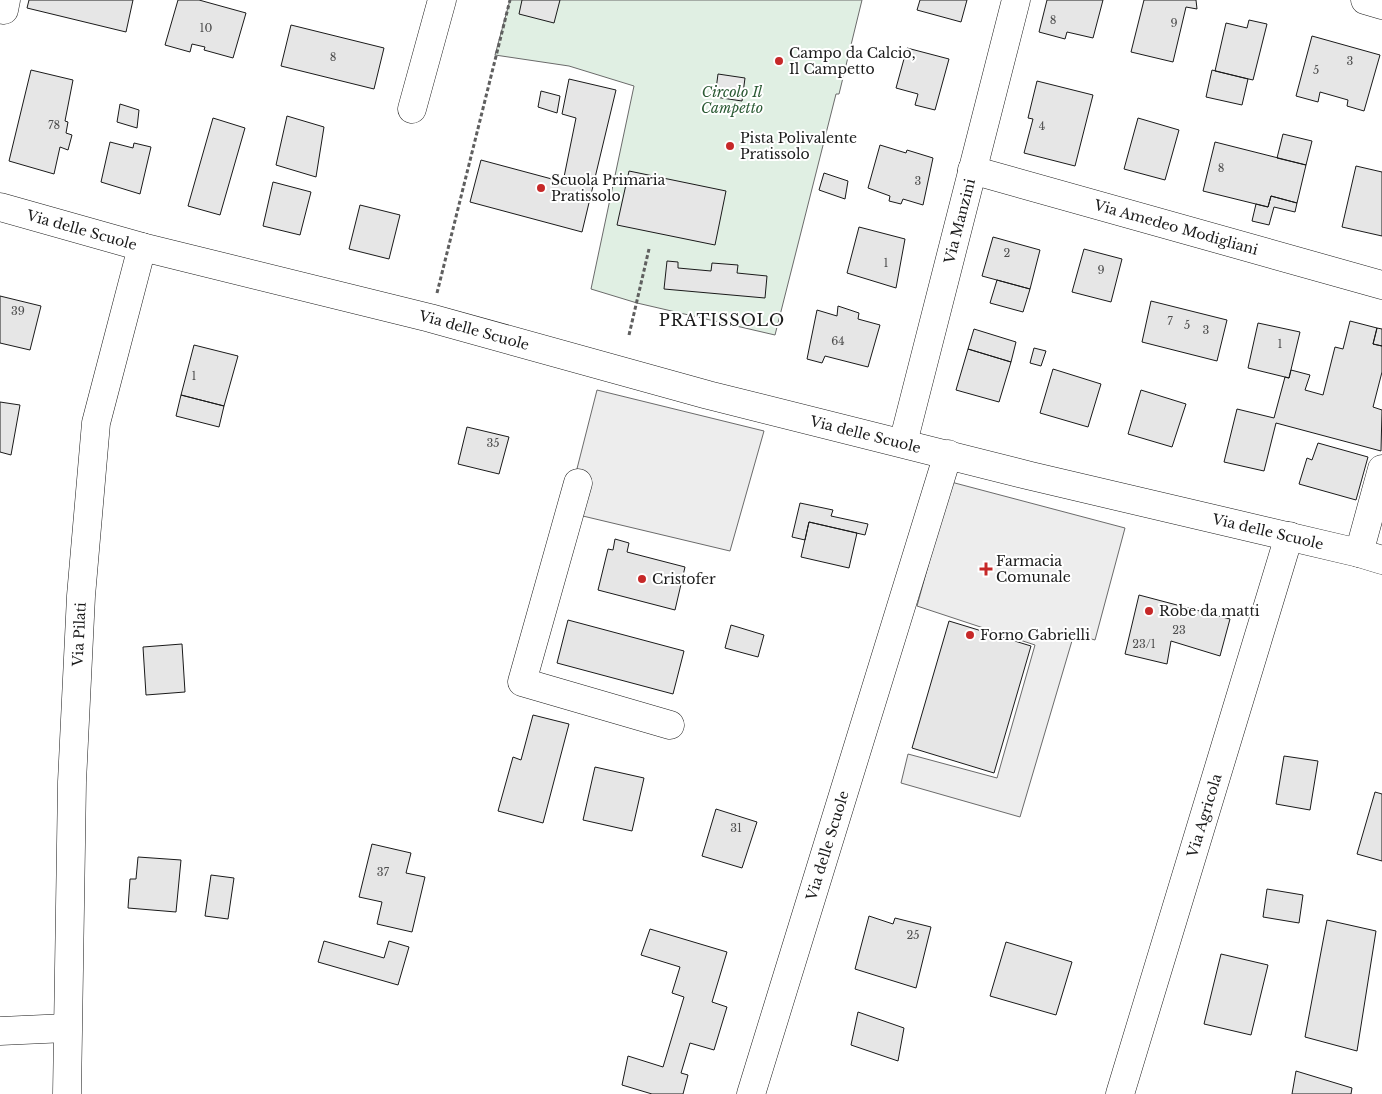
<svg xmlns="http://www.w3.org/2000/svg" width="1382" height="1094" viewBox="0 0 1382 1094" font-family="'Libre Baskerville',serif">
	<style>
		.green { fill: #e0efe3; stroke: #6a6a6a }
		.parking { fill: #ededed; stroke: #6a6a6a }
		.building { fill: #e6e6e6; stroke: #1a1a1a }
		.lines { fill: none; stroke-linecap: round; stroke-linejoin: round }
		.minor-casing { stroke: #1a1a1a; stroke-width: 29 }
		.major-casing { stroke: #1a1a1a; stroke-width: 29 }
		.path { stroke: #5f5f5f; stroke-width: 3; stroke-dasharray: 4 2.5; stroke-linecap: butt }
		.minor { stroke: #fff; stroke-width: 28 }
		.major { stroke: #fff; stroke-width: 28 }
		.poi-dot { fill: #c62828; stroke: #fff; stroke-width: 2 }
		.labels { text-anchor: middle; stroke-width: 4; stroke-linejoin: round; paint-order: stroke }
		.number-label { font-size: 11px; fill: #4d4d4d }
		.poi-label { font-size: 14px; fill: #1a1a1a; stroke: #fff; text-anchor: start }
		.park-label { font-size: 14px; font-style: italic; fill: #2b5a34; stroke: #fff }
		.street-label { font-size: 14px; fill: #1a1a1a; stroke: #fff }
		.quarter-label { font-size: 16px; letter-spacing: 1px; fill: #1a1a1a; stroke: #fff }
	</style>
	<rect width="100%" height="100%" fill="#fff"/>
	<path class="green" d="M510 0H862L839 94H836L775 335 637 303 591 289 634 86 569 66 495 55Z"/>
	<path class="parking" d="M597 390 764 431 730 551 566 512Z
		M951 482 1125 528 1095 640 1074 634 1020 817 901 783 908 754 997 778 1035 645 917 606Z"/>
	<path class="building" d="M29 0H133L126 32 27 8Z
		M178 0H199L246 13 233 58 204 50 205 47 192 44 190 52 165 45Z
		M522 0H560L554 23 519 14Z
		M920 0H967L961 22 917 10Z
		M1047 0H1103L1093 38 1067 32 1065 39 1039 32Z
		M1144 0H1196L1197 9 1186 7 1173 62 1131 52Z
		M1249 20 1267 24 1253 80 1215 71 1226 23 1247 28Z
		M291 25 384 48 374 89 281 66Z
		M1312 36 1380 55 1364 111 1347 106 1348 100 1320 92 1318 102 1296 96Z
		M907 48 949 59 935 110 915 105 918 94 896 88Z
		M31 70 73 80 65 121 68 122 66 133 72 135 68 150 60 147 54 174 9 161Z
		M1212 70 1248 79 1242 105 1206 97Z
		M718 74 745 78 742 101 715 97Z
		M569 79 616 90 582 232 470 202 481 160 563 182 576 118 562 114Z
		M1037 81 1093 95 1075 166 1024 153 1033 119 1028 118Z
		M541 91 560 96 557 113 538 107Z
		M120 104 139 110 137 128 117 122Z
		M287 116 324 127 316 177 276 165Z
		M213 118 245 128 220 215 188 206Z
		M1138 118 1179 130 1165 180 1124 169Z
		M1283 134 1312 141 1306 165 1277 158Z
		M110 142 133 148 134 143 151 147 140 194 101 182Z
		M1215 142 1306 165 1297 203 1271 196 1268 207 1203 191Z
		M880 145 906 153 907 150 933 158 923 205 903 199 901 204 889 201 890 196 868 188Z
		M1356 166 1382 172V236L1342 227Z
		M629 171 726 191 715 245 617 225Z
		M824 173 848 181 845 199 819 190Z
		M273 182 311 192 300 235 263 226Z
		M1271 196 1297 203 1295 212 1274 207 1269 225 1252 221 1256 204 1268 207Z
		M360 205 400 215 389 259 349 249Z
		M859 227 905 239 896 288 847 273Z
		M993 237 1040 250 1030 289 982 276Z
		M1084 249 1122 259 1111 302 1072 292Z
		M667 261 678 262V268L711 271 712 263 738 265 737 273 767 276 765 298 664 289Z
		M997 280 1030 289 1023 312 990 303Z
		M0 296 41 306 30 350 0 343Z
		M1151 301 1227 320 1217 361 1142 342Z
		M838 306 859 313 858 319 880 325 868 367 825 356 822 363 807 359 817 310 837 316Z
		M1350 321 1377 328 1373 344 1382 346V372L1373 407 1382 410 1381 451 1276 423 1264 471 1224 462 1237 409 1274 418 1285 377 1289 378 1291 370 1310 375 1305 390 1323 395 1335 347 1343 349Z
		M1258 323 1300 332 1289 378 1248 368Z
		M1377 328 1382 329V346L1373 344Z
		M974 329 1016 342 1011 362 968 349Z
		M194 345 238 356 224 406 181 395Z
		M1034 348 1046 351 1041 366 1030 363Z
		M968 349 1011 362 999 402 956 390Z
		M1053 369 1101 384 1088 427 1040 413Z
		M1141 390 1186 404 1172 447 1128 434Z
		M181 395 224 406 219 427 176 416Z
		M0 402 20 405 11 455 0 452Z
		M467 427 509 437 499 474 458 464Z
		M1318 443 1368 457 1356 500 1299 484 1307 458 1312 460Z
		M800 503 833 510 831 516 868 524 865 535 809 522 805 540 792 537Z
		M809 522 857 533 849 568 801 557Z
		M615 539 629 543 627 552 685 567 675 610 598 590 608 549 613 550Z
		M1139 595 1230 619 1220 656 1171 641 1167 664 1125 654Z
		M568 620 684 651 673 694 557 663Z
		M949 621 1031 646 994 773 912 748Z
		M731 625 764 635 758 657 725 648Z
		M182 644 185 692 146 695 143 647Z
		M533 715 569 724 543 823 498 811 513 757 521 760Z
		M1284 756 1318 761 1310 810 1276 804Z
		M595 767 644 778 632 831 583 820Z
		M1375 792 1382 794V861L1357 854Z
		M716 809 757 822 742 868 702 856Z
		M372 844 411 853 406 873 425 877 412 932 377 924 382 902 359 897Z
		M138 857 181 860 176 912 128 908 130 879H136Z
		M211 875 234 878 228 919 205 916Z
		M1267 889 1303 895 1299 923 1263 917Z
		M869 916 893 924 895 918 931 927 916 988 855 969Z
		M1327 920 1376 931 1357 1051 1305 1037Z
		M650 929 727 952 712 1002 727 1007 714 1050 690 1043 681 1073 688 1075 683 1094H652L622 1085 628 1056 663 1067 684 997 672 993 680 967 641 955Z
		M324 941 384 958 389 941 409 947 398 985 318 962Z
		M1006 942 1072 962 1056 1015 990 996Z
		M1221 954 1268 965 1251 1035 1204 1024Z
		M858 1012 904 1028 898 1061 851 1045Z
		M1296 1071 1352 1088 1351 1094H1292Z"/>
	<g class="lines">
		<g class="minor-casing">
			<g id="minor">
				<path d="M1365 0 1382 5"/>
				<path d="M4 10 6 0"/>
				<path d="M412 109 442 0"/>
				<path id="s1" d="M972 170 1382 285"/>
				<path id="s2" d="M903 443 1016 0"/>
				<path d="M578 483 522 682 670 725"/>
				<path d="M1359 553 1382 469"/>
				<path d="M0 1031 67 1028"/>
				<path id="s3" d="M67 1094 72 782 81 596 96 423 142 247"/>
				<path id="s4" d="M751 1094 948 454"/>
				<path id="s5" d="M1120 1094 1289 536"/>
			</g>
		</g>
		<g class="major-casing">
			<g id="major">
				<path id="s6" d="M0 207 142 247 430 318 708 395 1031 476 1359 553 1382 560"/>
			</g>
		</g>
		<path class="path" d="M437 293 510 0
			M629 335 649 249"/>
		<use href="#minor" class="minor"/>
		<use href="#major" class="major"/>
	</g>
	<g class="poi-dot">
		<circle cx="779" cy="61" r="5"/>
		<circle cx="730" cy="146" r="5"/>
		<circle cx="541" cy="188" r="5"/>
		<path d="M983.5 561.5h5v5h5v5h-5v5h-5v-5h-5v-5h5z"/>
		<circle cx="642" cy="579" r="5"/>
		<circle cx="1149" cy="611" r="5"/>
		<circle cx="970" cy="635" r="5"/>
	</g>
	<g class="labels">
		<g class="number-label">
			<text x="1053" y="24">8</text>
			<text x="1174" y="27">9</text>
			<text x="206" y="32">10</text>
			<text x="333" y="61">8</text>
			<text x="1350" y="65">3</text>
			<text x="1316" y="74">5</text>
			<text x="54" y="129">78</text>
			<text x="1042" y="130">4</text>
			<text x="1221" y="172">8</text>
			<text x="918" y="185">3</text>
			<text x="1007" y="257">2</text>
			<text x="886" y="267">1</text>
			<text x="1101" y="274">9</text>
			<text x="18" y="315">39</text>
			<text x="1170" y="325">7</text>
			<text x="1187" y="329">5</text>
			<text x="1206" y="334">3</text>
			<text x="838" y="345">64</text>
			<text x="1280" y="348">1</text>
			<text x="194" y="380">1</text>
			<text x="493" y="447">35</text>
			<text x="1179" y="634">23</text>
			<text x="1144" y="648">23/1</text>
			<text x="736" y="832">31</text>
			<text x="383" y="876">37</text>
			<text x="913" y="939">25</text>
		</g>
		<g class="poi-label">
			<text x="789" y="58">Campo da Calcio,<tspan x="789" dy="16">Il Campetto</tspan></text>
			<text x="740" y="143">Pista Polivalente<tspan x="740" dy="16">Pratissolo</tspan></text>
			<text x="551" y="185">Scuola Primaria<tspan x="551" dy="16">Pratissolo</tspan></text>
			<text x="996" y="566">Farmacia<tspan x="996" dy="16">Comunale</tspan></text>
			<text x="652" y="584">Cristofer</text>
			<text x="1159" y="616">Robe da matti</text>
			<text x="980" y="640">Forno Gabrielli</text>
		</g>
		<g class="park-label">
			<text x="732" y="97">Circolo Il<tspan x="732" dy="16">Campetto</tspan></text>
		</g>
		<g class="street-label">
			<text dy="5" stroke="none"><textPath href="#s2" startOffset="229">Via Manzini</textPath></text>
			<text dy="5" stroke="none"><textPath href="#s1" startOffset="212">Via Amedeo Modigliani</textPath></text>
			<text dy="5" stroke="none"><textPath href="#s6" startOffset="85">Via delle Scuole</textPath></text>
			<text dy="5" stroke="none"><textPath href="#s6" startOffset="490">Via delle Scuole</textPath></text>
			<text dy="5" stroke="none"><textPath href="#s6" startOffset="895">Via delle Scuole</textPath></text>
			<text dy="5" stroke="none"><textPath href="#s6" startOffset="1309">Via delle Scuole</textPath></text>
			<text dy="5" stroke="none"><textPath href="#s3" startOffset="460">Via Pilati</textPath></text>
			<text dy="5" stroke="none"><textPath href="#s5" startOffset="291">Via Agricola</textPath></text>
			<text dy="5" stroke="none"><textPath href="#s4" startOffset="260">Via delle Scuole</textPath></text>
		</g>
		<g class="quarter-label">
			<text x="722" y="326">PRATISSOLO</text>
		</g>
	</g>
</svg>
